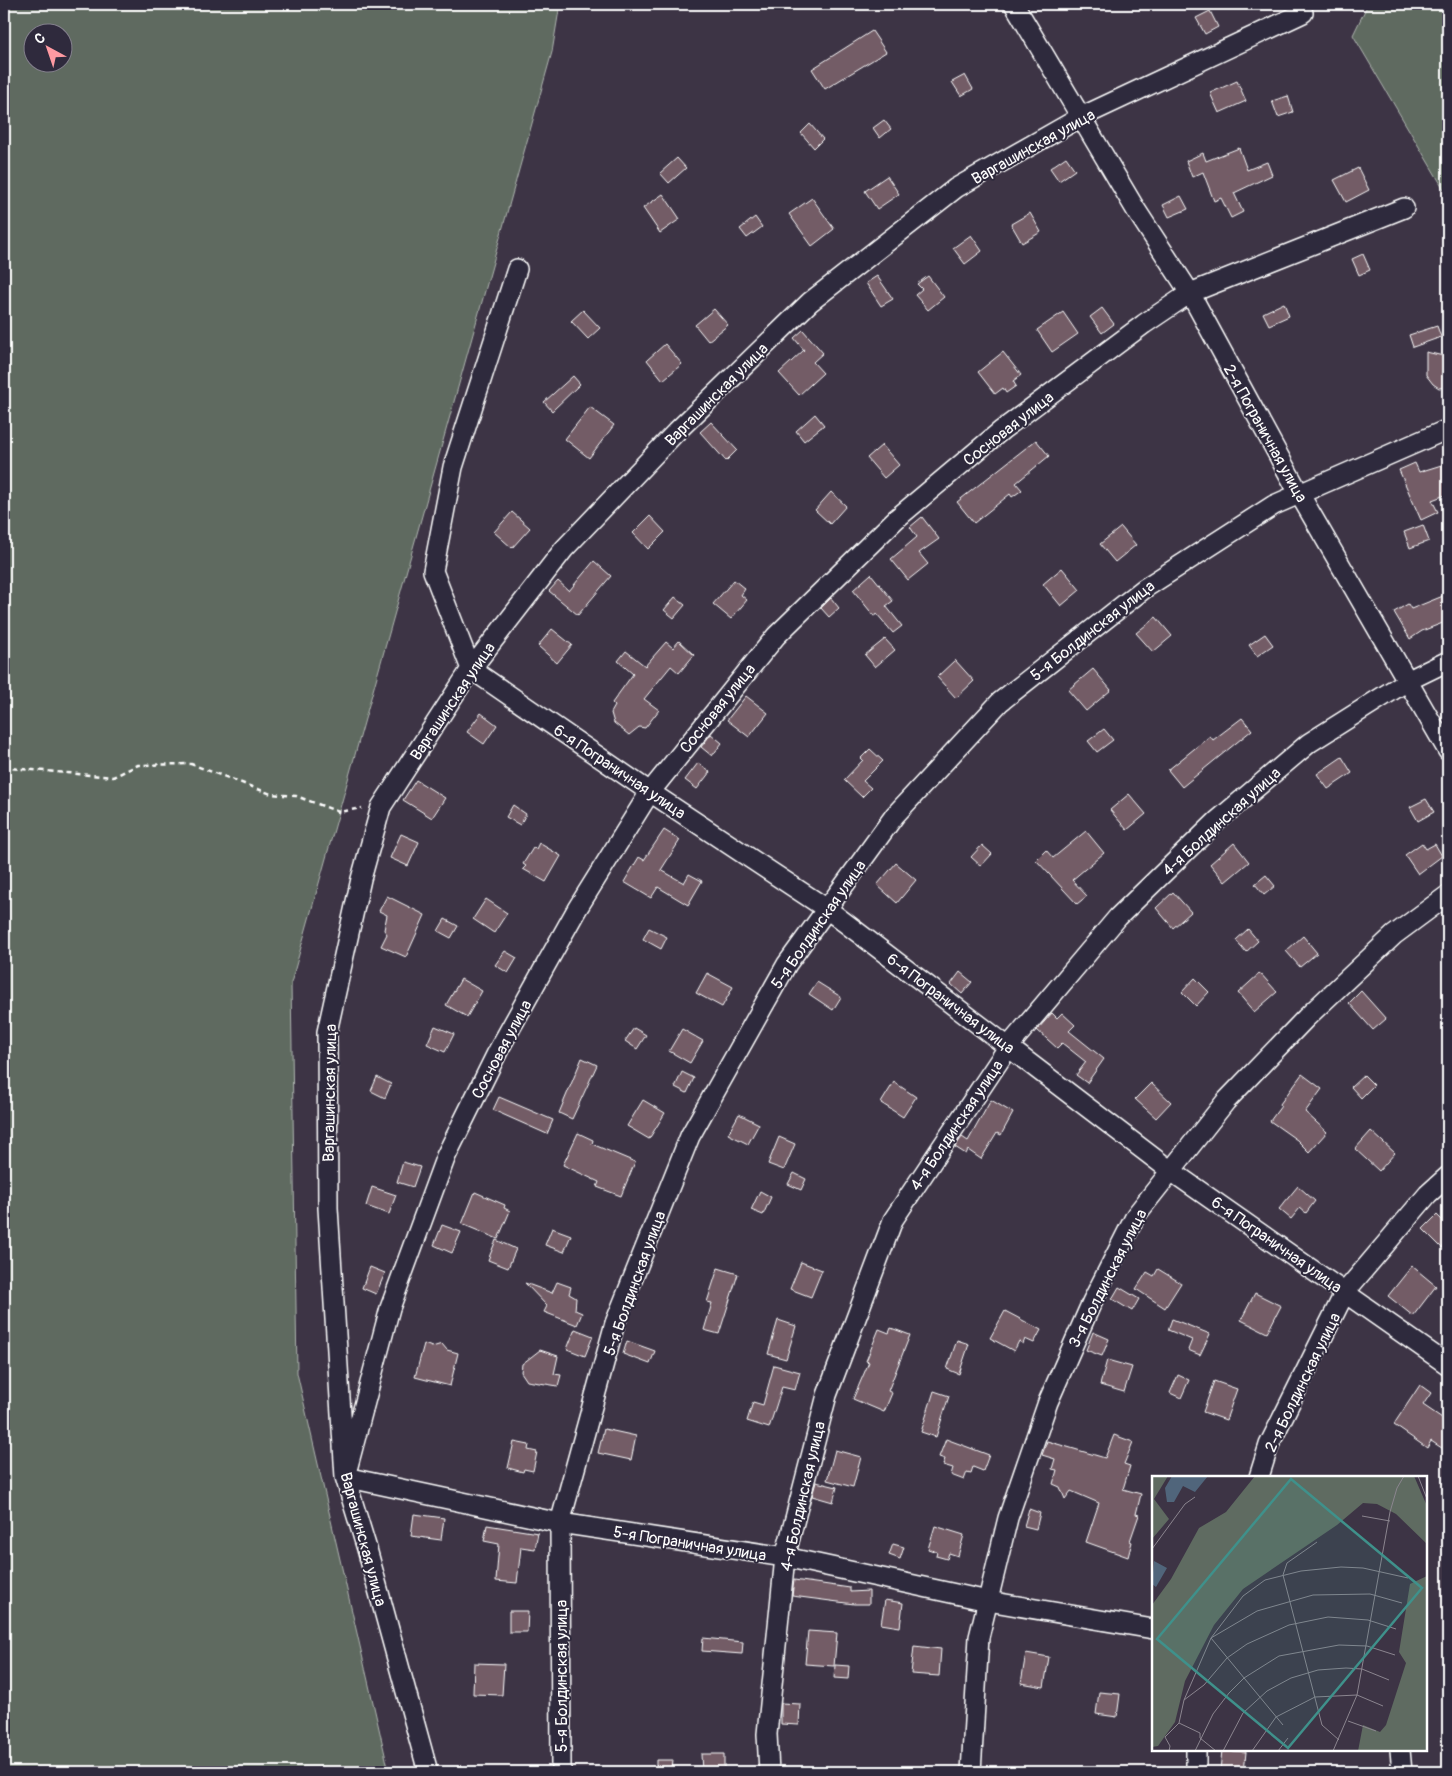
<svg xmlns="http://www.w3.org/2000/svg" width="1452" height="1776" viewBox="0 0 1452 1776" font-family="Pangolin,sans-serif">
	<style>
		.green { fill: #5f6b61; stroke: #afb5b0; fill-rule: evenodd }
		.building { fill: #735b66; stroke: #fff }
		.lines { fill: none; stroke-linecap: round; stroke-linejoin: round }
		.street-casing { stroke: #fff; stroke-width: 22 }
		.path { stroke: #fff; stroke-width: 2.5; stroke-dasharray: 5 4; stroke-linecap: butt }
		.street { stroke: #2f2a3d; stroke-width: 19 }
		.labels { text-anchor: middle; stroke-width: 4; stroke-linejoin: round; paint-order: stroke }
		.street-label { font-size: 16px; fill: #fff; stroke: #2f2a3d }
		.inset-road { fill: none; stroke: #8b858f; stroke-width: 1 }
		.view { fill: #3f918b; fill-opacity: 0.15; stroke: #3f918b; stroke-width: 2.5 }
		.inset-edge { fill: none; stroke: #fff; stroke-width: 2.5 }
	</style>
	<rect width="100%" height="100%" fill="#3d3445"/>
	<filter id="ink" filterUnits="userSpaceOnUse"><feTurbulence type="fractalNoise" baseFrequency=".02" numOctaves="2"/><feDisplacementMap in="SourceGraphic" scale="10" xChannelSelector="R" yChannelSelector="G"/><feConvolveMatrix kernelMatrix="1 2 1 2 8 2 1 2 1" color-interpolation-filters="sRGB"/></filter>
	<g filter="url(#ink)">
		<path class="green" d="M4 4H560L552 52 291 983 297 1373 389 1772H4ZM32 32H62V62H32Z
			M1368 4H1448V196L1353 35Z"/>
		<path class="building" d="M1210 11 1218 27 1205 34 1196 18Z
			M872 31 886 52 825 89 812 69Z
			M965 75 973 89 961 96 952 82Z
			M1237 81 1246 101 1219 113 1210 93Z
			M1288 96 1293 112 1278 117 1272 101Z
			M884 120 891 129 880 138 873 128Z
			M810 124 823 139 814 148 801 133Z
			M1239 148 1247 170 1267 162 1272 175 1234 193 1243 212 1231 218 1221 198 1214 201 1203 172 1192 177 1186 161 1203 153 1206 161Z
			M1066 157 1075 170 1059 181 1050 168Z
			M677 158 686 168 669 183 660 173Z
			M1358 168 1369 190 1346 202 1334 180Z
			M887 176 899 194 877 209 865 191Z
			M663 194 680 219 660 233 643 208Z
			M1181 196 1188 209 1169 217 1163 205Z
			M812 198 834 229 812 246 789 214Z
			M1030 213 1041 232 1022 243 1011 224Z
			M755 217 762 227 747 238 740 229Z
			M971 235 982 251 965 264 953 248Z
			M1363 254 1370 270 1359 275 1352 259Z
			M877 276 893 299 881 306 866 283Z
			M928 276 944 297 928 310 915 295 922 289 917 284Z
			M1284 303 1289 316 1269 325 1263 313Z
			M1102 308 1114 324 1102 333 1090 317Z
			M714 309 728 325 708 341 695 325Z
			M583 310 600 328 588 339 571 321Z
			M1063 312 1078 334 1052 352 1037 330Z
			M1437 326 1441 337 1413 347 1409 335Z
			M803 330 823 353 813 362 823 373 799 395 779 373 804 350 794 338Z
			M665 344 682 364 663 380 647 360Z
			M1003 352 1021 375 1013 381 1016 386 1006 393 1003 388 995 394 978 372Z
			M1426 352 1448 357V387L1439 388 1433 384 1426 375Z
			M573 376 580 384 552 411 544 402Z
			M590 407 614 425 589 458 565 439Z
			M815 414 824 425 804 441 796 431Z
			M711 422 737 450 726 461 700 432Z
			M1036 440 1049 456 1016 483 1022 490 1012 497 1010 494 974 523 957 502Z
			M882 445 899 465 884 478 867 458Z
			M1415 463 1419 472 1448 463V494L1432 500 1438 512 1421 520 1399 470Z
			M831 492 846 506 830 524 815 510Z
			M512 512 530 528 512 548 494 532Z
			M650 516 665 532 648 549 633 533Z
			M922 517 939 539 919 553 928 564 908 580 891 559 917 537 910 527Z
			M1423 525 1429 541 1410 548 1404 532Z
			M1121 527 1136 545 1115 562 1100 544Z
			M594 561 611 576 578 615 549 591 558 581 569 591Z
			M1062 568 1080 590 1061 606 1043 584Z
			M871 574 893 601 886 606 902 626 893 633 877 614 874 616 853 590Z
			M734 580 745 589 741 595 747 600 731 619 713 604Z
			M1448 594V621L1422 631 1410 639 1394 612 1408 604 1411 609Z
			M675 597 685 605 674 618 664 610Z
			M831 598 839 608 829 617 821 608Z
			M1156 617 1172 636 1153 652 1136 633Z
			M552 629 572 645 557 663 538 646Z
			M1265 634 1273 645 1257 656 1249 645Z
			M885 639 895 650 875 667 865 655Z
			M679 641 694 655 679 673 671 666 644 699 659 710 645 728 639 727 629 735 614 723 611 713 615 706 612 703 633 674 618 661 626 651 645 666 666 642 673 648Z
			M955 660 974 681 956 698 937 677Z
			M1093 669 1111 690 1086 711 1068 690Z
			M746 696 768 713 749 737 727 720Z
			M481 713 497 725 484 744 467 732Z
			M1242 718 1252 730 1182 787 1168 770 1210 736 1213 740Z
			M1104 729 1113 740 1097 752 1088 741Z
			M711 734 722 743 712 756 701 747Z
			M870 749 883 761 863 781 871 788 862 797 844 780 863 760 861 758Z
			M1342 757 1352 773 1328 789 1317 774Z
			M698 763 710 772 697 789 685 780Z
			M416 780 445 798 432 818 403 800Z
			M1129 794 1146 814 1127 830 1110 810Z
			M1426 799 1434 812 1418 821 1410 807Z
			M513 805 526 814 520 825 506 817Z
			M664 830 680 840 661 870 684 883 689 874 702 881 688 905 658 887 651 898 624 882 639 857 644 860Z
			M1086 831 1104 853 1072 880 1087 896 1077 904 1036 860 1046 850 1053 858Z
			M401 834 419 842 408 866 390 858Z
			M539 843 561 856 546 882 523 869 526 866 523 864 533 848 536 849Z
			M1234 843 1249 862 1225 882 1210 864Z
			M1422 843 1426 849 1435 844 1442 856 1418 874 1405 855Z
			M982 845 992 854 981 866 971 857Z
			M896 863 916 880 897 903 877 885Z
			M1266 875 1275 886 1264 895 1255 884Z
			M1173 892 1191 912 1173 928 1156 908Z
			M387 896 425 915 406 957 381 946 387 934 384 930 387 915 379 911Z
			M486 899 507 913 494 933 473 919Z
			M445 919 458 926 451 938 438 931Z
			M649 928 667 937 661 949 643 939Z
			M1248 929 1258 941 1246 952 1236 940Z
			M1303 936 1317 953 1300 967 1286 951Z
			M505 951 517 958 508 973 495 965Z
			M960 972 972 982 962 994 951 984Z
			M707 973 733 987 722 1007 696 993Z
			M1260 973 1277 992 1254 1012 1238 993Z
			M1195 978 1209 992 1196 1006 1182 992Z
			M461 979 482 991 467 1017 446 1005Z
			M817 982 841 997 833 1010 809 994Z
			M1361 991 1386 1019 1373 1030 1349 1003Z
			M1052 1013 1057 1018 1062 1013 1075 1025 1069 1031 1104 1059 1087 1083 1076 1075 1086 1062 1062 1043 1057 1048 1037 1030Z
			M435 1026 454 1034 445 1052 427 1044Z
			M634 1028 646 1035 637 1049 625 1041Z
			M682 1029 703 1041 690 1063 669 1051Z
			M582 1058 597 1065 572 1119 559 1113Z
			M682 1072 694 1078 687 1093 675 1087Z
			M1302 1074 1322 1089 1305 1112 1327 1132 1309 1152 1297 1140 1270 1121 1281 1106 1280 1104Z
			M1364 1075 1374 1085 1361 1098 1351 1087Z
			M377 1077 391 1084 385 1098 371 1091Z
			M894 1082 916 1097 903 1117 881 1103Z
			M1151 1083 1171 1102 1156 1118 1135 1099Z
			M499 1097 553 1120 547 1134 493 1110Z
			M643 1100 665 1113 649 1139 627 1126Z
			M991 1100 1013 1113 1001 1135 997 1133 981 1159 968 1150 966 1154 955 1147 962 1137 968 1141Z
			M739 1114 759 1124 748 1144 728 1134Z
			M1371 1131 1395 1153 1379 1171 1355 1149Z
			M578 1133 593 1140 592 1144 635 1162 621 1196 597 1187 599 1182 563 1165Z
			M779 1137 795 1144 784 1170 768 1164Z
			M403 1162 420 1167 413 1187 397 1182Z
			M794 1173 806 1179 801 1190 788 1184Z
			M1298 1186 1315 1201 1306 1213 1300 1208 1291 1219 1279 1209Z
			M372 1187 396 1195 389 1214 366 1206Z
			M760 1191 771 1197 763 1215 751 1210Z
			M475 1192 505 1205 504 1208 510 1211 498 1239 462 1224Z
			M1437 1215 1448 1226V1241L1442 1248 1423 1229Z
			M442 1225 461 1232 452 1253 434 1245Z
			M552 1228 571 1235 564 1252 545 1245Z
			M496 1240 516 1249 508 1268 488 1260Z
			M801 1262 822 1270 811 1297 790 1289Z
			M1412 1266 1436 1286 1413 1316 1388 1296Z
			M370 1267 385 1273 376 1294 362 1288Z
			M718 1268 738 1274 719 1334 704 1330 712 1303 707 1302Z
			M1158 1269 1181 1283 1165 1308 1136 1289 1147 1272 1154 1276Z
			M557 1282 571 1287 569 1294 576 1298 575 1310 582 1313 577 1325 544 1312 547 1306 525 1283 552 1293Z
			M1119 1287 1139 1299 1132 1311 1112 1299Z
			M1255 1293 1281 1306 1267 1333 1241 1320Z
			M1005 1311 1041 1330 1034 1343 1025 1339 1023 1344 1019 1341 1014 1351 990 1338Z
			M1172 1319 1210 1334 1200 1355 1188 1350 1192 1340 1168 1330Z
			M778 1320 796 1326 786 1359 768 1354Z
			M891 1328 910 1335 888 1391 892 1393 884 1412 853 1399 869 1362 866 1361 879 1329 889 1333Z
			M575 1329 593 1336 585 1356 567 1349Z
			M1093 1332 1109 1339 1102 1356 1086 1350Z
			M957 1340 969 1344 959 1374 947 1369Z
			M627 1341 655 1351 650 1364 623 1354Z
			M424 1344 432 1347 442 1344 447 1350 458 1353 450 1386 415 1377Z
			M540 1350 558 1356 554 1374 561 1375 558 1386 527 1381 521 1372 522 1364Z
			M1107 1360 1132 1367 1124 1392 1100 1385Z
			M774 1365 800 1372 795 1390 782 1387 769 1428 747 1421 753 1402 763 1405Z
			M1178 1375 1189 1380 1181 1398 1170 1393Z
			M1214 1381 1237 1389 1226 1420 1203 1412Z
			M1420 1385 1431 1393 1423 1405 1448 1422V1452L1431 1441 1427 1448 1394 1425 1396 1421Z
			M934 1391 949 1396 936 1437 921 1432Z
			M604 1429 636 1436 631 1460 598 1453Z
			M1114 1435 1133 1442 1124 1464 1130 1466 1123 1489 1141 1494 1136 1514 1139 1515 1130 1541 1132 1542 1128 1557 1086 1542 1099 1503 1071 1491 1065 1499 1060 1487 1053 1484 1057 1470 1052 1469 1055 1459 1042 1455 1047 1441 1105 1458Z
			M946 1439 989 1455 983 1471 973 1467 971 1473 967 1472 964 1480 951 1475 953 1468 943 1465 945 1459 939 1457Z
			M514 1442 529 1445 528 1450 537 1452 533 1471 524 1469 523 1472 508 1468Z
			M835 1450 861 1457 853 1487 827 1480Z
			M816 1482 837 1487 833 1502 812 1496Z
			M1029 1509 1040 1513 1036 1529 1024 1526Z
			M414 1514 444 1518 441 1540 411 1536Z
			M487 1525 538 1533 535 1549 521 1547 517 1583 496 1581 499 1544 484 1541Z
			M935 1526 964 1535 958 1556 949 1553 947 1559 936 1556 937 1552 928 1549Z
			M893 1544 904 1547 900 1559 889 1555Z
			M794 1580 850 1588V1592L869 1591V1604H854L792 1596Z
			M885 1600 903 1603 900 1627 881 1624Z
			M509 1611H528L527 1632H509Z
			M808 1631 837 1633 834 1666 805 1664Z
			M703 1638 743 1642 742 1654 702 1651Z
			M914 1646 941 1649 939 1676 911 1674Z
			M1026 1653 1049 1657 1044 1687 1021 1683Z
			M474 1663 504 1664 502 1695 473 1694Z
			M835 1665 849 1666 848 1679 834 1678Z
			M1099 1692 1120 1694 1117 1717 1096 1714Z
			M781 1703 800 1704 799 1725 781 1724Z
			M1222 1750 1246 1752 1244 1772 1220 1771Z
			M701 1754H724V1771L702 1772Z
			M656 1760H673L672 1772H656Z"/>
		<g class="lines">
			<g class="street-casing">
				<path id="street" d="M1014 4 1136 210 1190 293 1300 495 1448 751
					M517 269 453 467 433 571 471 669 650 792 827 909 1171 1171 1448 1365
					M1259 1477 1269 1445 1345 1292 1428 1194 1448 1176
					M1153 1629 988 1601 785 1557 560 1523 345 1477 390 1308 446 1156 499 1049 577 909 650 792 776 636 896 519 1002 430 1144 324 1190 293 1404 208
					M1196 1750V1772
					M1400 1750 1402 1772
					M428 1772 367 1549 345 1477 328 1208 327 1032 361 879 381 807 471 669 564 549 676 432 810 302 956 188 1081 117 1303 13
					M561 1772 560 1523 615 1323 690 1136 787 964 895 815 1000 702 1145 588 1274 505 1448 429
					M769 1772 767 1734 785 1557 827 1395 893 1220 1009 1046 1118 917 1217 821 1309 743 1409 680 1448 661
					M971 1772 979 1637 1008 1518 1048 1402 1092 1302 1136 1215 1226 1101 1306 1018 1394 935 1448 895"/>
			</g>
			<path class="path" d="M4 766 10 768 113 777 138 765 191 764 271 794 296 796 339 812 362 808"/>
			<use href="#street" class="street"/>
		</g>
	</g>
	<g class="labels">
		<g class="street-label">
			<text transform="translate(1033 146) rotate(-29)" y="6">Варгашинская улица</text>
			<text transform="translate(716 394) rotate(-45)" y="6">Варгашинская улица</text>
			<text transform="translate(1008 428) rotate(-38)" y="6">Сосновая улица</text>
			<text transform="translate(1266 433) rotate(61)" y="6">2-я Пограничная улица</text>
			<text transform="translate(1092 630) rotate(-38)" y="6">5-я Болдинская улица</text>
			<text transform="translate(452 701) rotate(-56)" y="6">Варгашинская улица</text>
			<text transform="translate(717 708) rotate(-51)" y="6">Сосновая улица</text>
			<text transform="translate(620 771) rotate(34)" y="6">6-я Пограничная улица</text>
			<text transform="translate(1221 821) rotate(-42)" y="6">4-я Болдинская улица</text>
			<text transform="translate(818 924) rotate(-55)" y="6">5-я Болдинская улица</text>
			<text transform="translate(951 1003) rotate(37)" y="6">6-я Пограничная улица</text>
			<text transform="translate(501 1049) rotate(-62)" y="6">Сосновая улица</text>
			<text transform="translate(329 1093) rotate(-89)" y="6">Варгашинская улица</text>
			<text transform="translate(956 1125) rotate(-56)" y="6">4-я Болдинская улица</text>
			<text transform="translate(1277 1244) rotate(35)" y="6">6-я Пограничная улица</text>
			<text transform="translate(1107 1278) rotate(-63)" y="6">3-я Болдинская улица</text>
			<text transform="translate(634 1283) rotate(-70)" y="6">5-я Болдинская улица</text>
			<text transform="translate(1302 1382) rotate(-64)" y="6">2-я Болдинская улица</text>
			<text transform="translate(802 1496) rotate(-77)" y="6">4-я Болдинская улица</text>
			<text transform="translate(364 1539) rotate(75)" y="6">Варгашинская улица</text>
			<text transform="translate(690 1543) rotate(9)" y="6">5-я Пограничная улица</text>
			<text transform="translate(561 1676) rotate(-90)" y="6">5-я Болдинская улица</text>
		</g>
	</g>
	<g transform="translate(1152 1476)">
		<rect width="275" height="275" fill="#3d3445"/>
		<path d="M0 0H16L2 23 17 43 0 63ZM103 0H262L275 30V68L244 38 225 28 211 27 185 49 91 113 62 149 33 205 23 246 6 270 0 271V129L19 103 47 52 74 36ZM275 100V275H206L211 249 228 256 234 249 254 187 247 176 258 108Z" fill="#5f6b61"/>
		<path d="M20 0H56L43 16 31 10 22 26H15L13 12ZM2 85 15 92 4 111 0 108Z" fill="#50657b"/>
		<path class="inset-road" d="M266 0 275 23M210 40 238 45M165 66 135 87 131 99 170 249 187 264M0 73 33 28 43 21M32 224 59 162 91 120 113 104 149 95 189 91 211 92 256 102M196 245 224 255M27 247 48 257V262L64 275M131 249 59 162 105 135 161 119 218 118 250 127M17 275 18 270 13 261 27 247 32 224 52 209 75 182 95 168 137 149 176 141 216 144 244 153M43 275 61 238 77 217 92 202 127 180 187 169 215 170 243 179M71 275 91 237 115 215 139 202 166 194 194 192 210 193 237 204M100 275 124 241 163 221 205 219 231 230M126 275 136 262M181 275 205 219 238 36 245 12 252 0"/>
		<path class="view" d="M139 3 270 112 136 272 5 163Z"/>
		<rect width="275" height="275" class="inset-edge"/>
	</g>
	<rect width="1452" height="1776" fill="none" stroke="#2f2a3d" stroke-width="20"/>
	<rect x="10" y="10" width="1432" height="1756" fill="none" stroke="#fff" stroke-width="2" filter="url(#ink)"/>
	<g transform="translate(48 48) rotate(320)"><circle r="24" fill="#2f2a3d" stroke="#827f8b"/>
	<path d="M0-4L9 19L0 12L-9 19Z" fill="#ff9aa2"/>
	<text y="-8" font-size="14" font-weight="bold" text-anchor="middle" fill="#ffffff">С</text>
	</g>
</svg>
